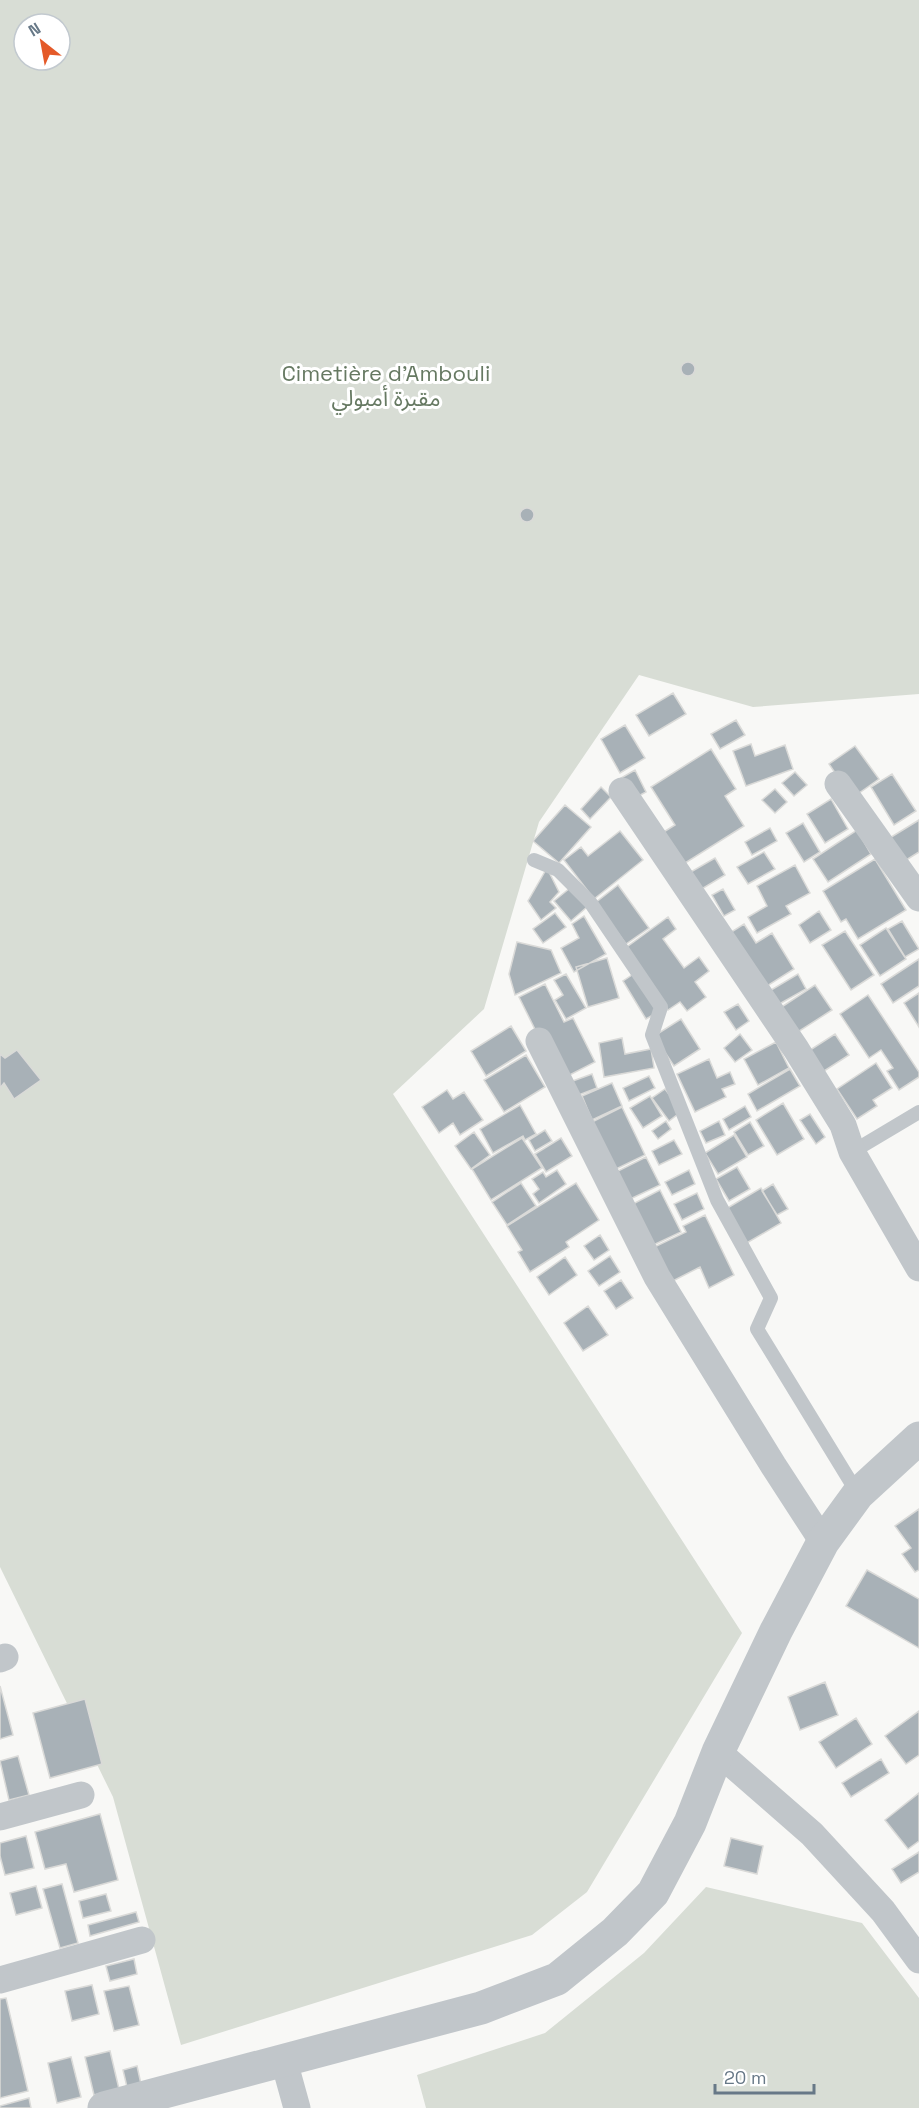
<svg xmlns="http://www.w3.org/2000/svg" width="919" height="2108" viewBox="0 0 919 2108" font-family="'Space Grotesk','Noto Sans Arabic',sans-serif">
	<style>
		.green { fill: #d8ddd5; fill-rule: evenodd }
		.building { fill: #a8b1b7; stroke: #dadad8; stroke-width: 1.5 }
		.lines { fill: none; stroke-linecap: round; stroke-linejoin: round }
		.service { stroke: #c1c6ca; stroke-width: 14 }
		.minor { stroke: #c1c6ca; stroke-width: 27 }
		.tertiary { stroke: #c1c6ca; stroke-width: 33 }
		.labels { text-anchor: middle; stroke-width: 6; stroke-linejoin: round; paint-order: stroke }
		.park-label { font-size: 22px; fill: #667962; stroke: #fff }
	</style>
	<rect width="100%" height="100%" fill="#f8f8f6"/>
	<path class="green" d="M0 0H919V694L753 707 639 675 539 822 484 1009 393 1094 742 1633 587 1892 532 1935 181 2045 113 1797 0 1567ZM24 24H60V60H24Z
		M706 1887 862 1923 919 1998V2108H426L417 2075 545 2033 644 1953Z"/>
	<path class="building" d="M681 369a7 7 0 1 1 14 0a7 7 0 1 1-14 0Z
		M520 515a7 7 0 1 1 14 0a7 7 0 1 1-14 0Z
		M673 693 686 714 649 736 636 715Z
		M736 720 745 735 720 749 711 734Z
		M625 725 645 758 620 773 601 739Z
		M751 744 755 756 785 745 793 769 746 786 733 751Z
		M855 746 879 779 852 798 829 764Z
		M711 749 736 789 725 796 744 826 682 865 662 833 675 825 651 787Z
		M635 770 646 792 633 799 621 778Z
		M795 772 807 785 794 796 782 783Z
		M892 774 916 811 894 825 871 787Z
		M601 787 611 797 590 819 581 809Z
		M775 789 787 802 775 813 762 800Z
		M831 799 848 829 825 843 807 814Z
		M565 805 591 827 559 863 533 841Z
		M919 820V852L903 862 888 839Z
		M803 823 820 852 804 862 786 833Z
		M770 828 777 841 752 855 745 842Z
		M857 830 871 854 828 882 813 859Z
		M620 831 643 860 594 899 564 860 581 847 588 856Z
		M764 852 775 869 748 884 737 867Z
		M715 858 725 875 700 890 689 873Z
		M875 859 906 910 858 939 846 919 841 922 823 891Z
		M795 865 810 893 786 906 791 914 757 933 748 917 767 906 757 886Z
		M547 868 559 892 550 902 556 908 541 920 528 901Z
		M618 885 649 928 626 944 595 903Z
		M570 888 587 907 571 921 554 901Z
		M723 889 735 910 724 916 712 895Z
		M819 911 831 930 810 943 799 925Z
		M555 913 566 927 543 943 533 929Z
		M584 916 606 954 574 972 561 948 579 938 572 924Z
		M668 917 676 929 663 939 684 968 699 957 709 971 695 982 706 997 687 1011 680 1002 668 1010 624 949Z
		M902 921 919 949 905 957 888 929Z
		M744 924 756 943 772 933 794 969 759 991 725 936Z
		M886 928 906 959 880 976 860 945Z
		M845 931 874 975 851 990 822 945Z
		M517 942 551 950 561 973 515 995 509 974Z
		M607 958 619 998 588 1007 576 967Z
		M919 959V986L893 1003 881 984Z
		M635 973 658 1012 646 1019 623 981Z
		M566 974 586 1008 566 1019 555 1000 563 995 554 980Z
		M798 974 806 989 774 1007 766 993Z
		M545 984 564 1022 573 1018 595 1062 560 1080 519 997Z
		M815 985 832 1010 790 1037 774 1012Z
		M919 993V1027L904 1003Z
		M868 995 919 1072V1077L899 1090 887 1071 893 1068 881 1050 869 1058 840 1014Z
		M738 1004 749 1021 736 1030 724 1012Z
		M681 1019 700 1049 674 1066 654 1036Z
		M511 1026 526 1051 486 1076 471 1051Z
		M740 1034 752 1050 735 1062 724 1048Z
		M835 1034 849 1055 821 1073 807 1052Z
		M622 1038 625 1054 651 1049 654 1068 604 1077 599 1043Z
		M776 1042 789 1068 758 1085 744 1059Z
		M17 1050 41 1080 14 1099 4 1083 0 1088V1054L5 1058Z
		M526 1055 545 1087 504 1112 484 1080Z
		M709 1059 717 1078 730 1072 735 1084 722 1089 726 1097 695 1112 677 1074Z
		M876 1063 892 1088 873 1100 877 1106 857 1119 837 1089Z
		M790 1069 800 1086 757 1111 748 1094Z
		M592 1074 597 1088 576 1096 570 1082Z
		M649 1076 655 1088 629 1101 623 1088Z
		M612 1083 622 1106 592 1120 582 1096Z
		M665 1089 682 1111 669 1121 652 1098Z
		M447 1090 453 1099 464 1092 483 1120 460 1135 453 1123 439 1133 422 1107Z
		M650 1096 662 1116 643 1128 630 1108Z
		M783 1103 804 1139 777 1155 756 1120Z
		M520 1105 536 1134 525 1140 523 1136 493 1153 480 1129Z
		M745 1106 751 1117 729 1130 723 1119Z
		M622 1107 645 1155 612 1171 588 1124Z
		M810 1114 825 1137 816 1144 800 1120Z
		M666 1121 671 1129 658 1139 652 1131Z
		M719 1121 725 1135 706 1143 700 1131Z
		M750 1122 764 1146 748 1155 734 1132Z
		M545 1130 552 1141 535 1151 529 1140Z
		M474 1132 490 1155 471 1169 455 1146Z
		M734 1135 747 1157 718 1174 705 1153Z
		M522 1138 542 1168 491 1200 472 1169Z
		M561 1138 572 1156 546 1172 535 1154Z
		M674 1140 682 1154 659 1165 652 1151Z
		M646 1157 660 1185 626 1201 612 1174Z
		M737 1167 750 1189 729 1201 716 1179Z
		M557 1170 566 1184 539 1203 533 1194 539 1189 532 1179 543 1172 546 1177Z
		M689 1170 695 1184 672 1195 665 1182Z
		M521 1183 536 1206 507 1225 492 1202Z
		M576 1183 599 1220 566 1242 569 1247 530 1272 518 1252 522 1250 507 1226Z
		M773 1184 788 1209 777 1215 762 1191Z
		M761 1188 781 1223 745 1244 724 1210Z
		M660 1190 681 1232 647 1248 627 1207Z
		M697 1193 704 1209 682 1220 674 1204Z
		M705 1215 734 1275 709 1288 700 1267 665 1285 648 1250 686 1232 683 1226Z
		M600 1235 609 1250 594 1260 584 1246Z
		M610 1256 620 1272 599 1286 588 1271Z
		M565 1257 577 1275 549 1295 537 1277Z
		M621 1280 633 1298 616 1309 604 1291Z
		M588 1306 608 1335 583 1351 564 1323Z
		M919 1509V1570L915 1572 902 1554 911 1548 895 1526Z
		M867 1570 919 1599V1648L846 1606Z
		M825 1682 838 1715 800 1730 788 1697Z
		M0 1686 13 1735 0 1739Z
		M85 1699 102 1764 50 1778 33 1713Z
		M919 1711V1755L906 1764 885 1736Z
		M856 1718 872 1744 836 1768 819 1742Z
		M18 1756 29 1795 9 1800 0 1761Z
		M881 1759 889 1773 851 1797 842 1783Z
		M919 1793V1841L908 1849 885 1820Z
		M100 1814 118 1880 74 1892 66 1864 45 1869 35 1832Z
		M26 1836 34 1868 5 1875 0 1856V1843Z
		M731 1838 763 1846 757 1874 724 1866Z
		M919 1852V1872L901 1883 892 1869Z
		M62 1884 78 1943 60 1948 43 1889Z
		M36 1886 42 1908 16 1915 10 1893Z
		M106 1894 111 1911 83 1918 79 1901Z
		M136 1912 139 1922 90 1936 88 1925Z
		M134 1959 137 1974 110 1981 106 1966Z
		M92 1985 99 2014 72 2021 65 1991Z
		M129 1986 139 2025 114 2031 104 1991Z
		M6 1998 28 2091 0 2098V1999Z
		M110 2051 119 2089 94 2095 85 2057Z
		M71 2057 81 2097 57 2103 48 2063Z
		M137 2066 141 2084 127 2087 123 2070Z
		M29 2098 31 2108H0V2106Z"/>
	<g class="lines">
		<path class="service" d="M534 860 558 870 590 902 661 1007 652 1035 717 1200 771 1298 757 1329 858 1494
			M852 1152 919 1112"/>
		<path class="minor" d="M838 784 919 898
			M622 791 796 1049 843 1125 852 1152 919 1268
			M539 1041 657 1277 773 1465 823 1542
			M0 1659 5 1657
			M718 1752 812 1834 883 1911 919 1960
			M0 1817 81 1795
			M0 1980 142 1940
			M284 2061 297 2108"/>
		<path class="tertiary" d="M104 2108 481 2008 557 1979 615 1932 653 1893 690 1823 718 1752 776 1631 823 1542 858 1494 919 1438"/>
	</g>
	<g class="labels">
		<g class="park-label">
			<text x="386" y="381">Cimetière d'Ambouli<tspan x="386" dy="25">مقبرة أمبولي</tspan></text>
		</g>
	</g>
	<g transform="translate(42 42) rotate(329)"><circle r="28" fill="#ffffff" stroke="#c2c9cf" stroke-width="1.5"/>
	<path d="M0-4.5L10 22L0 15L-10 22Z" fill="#e45a29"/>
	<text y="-9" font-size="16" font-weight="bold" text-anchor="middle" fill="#677887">N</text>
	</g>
	<path d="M715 2084v9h99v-9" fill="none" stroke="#677887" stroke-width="3"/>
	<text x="724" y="2084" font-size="18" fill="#677887" stroke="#ffffff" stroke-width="4.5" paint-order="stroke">20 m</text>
</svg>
